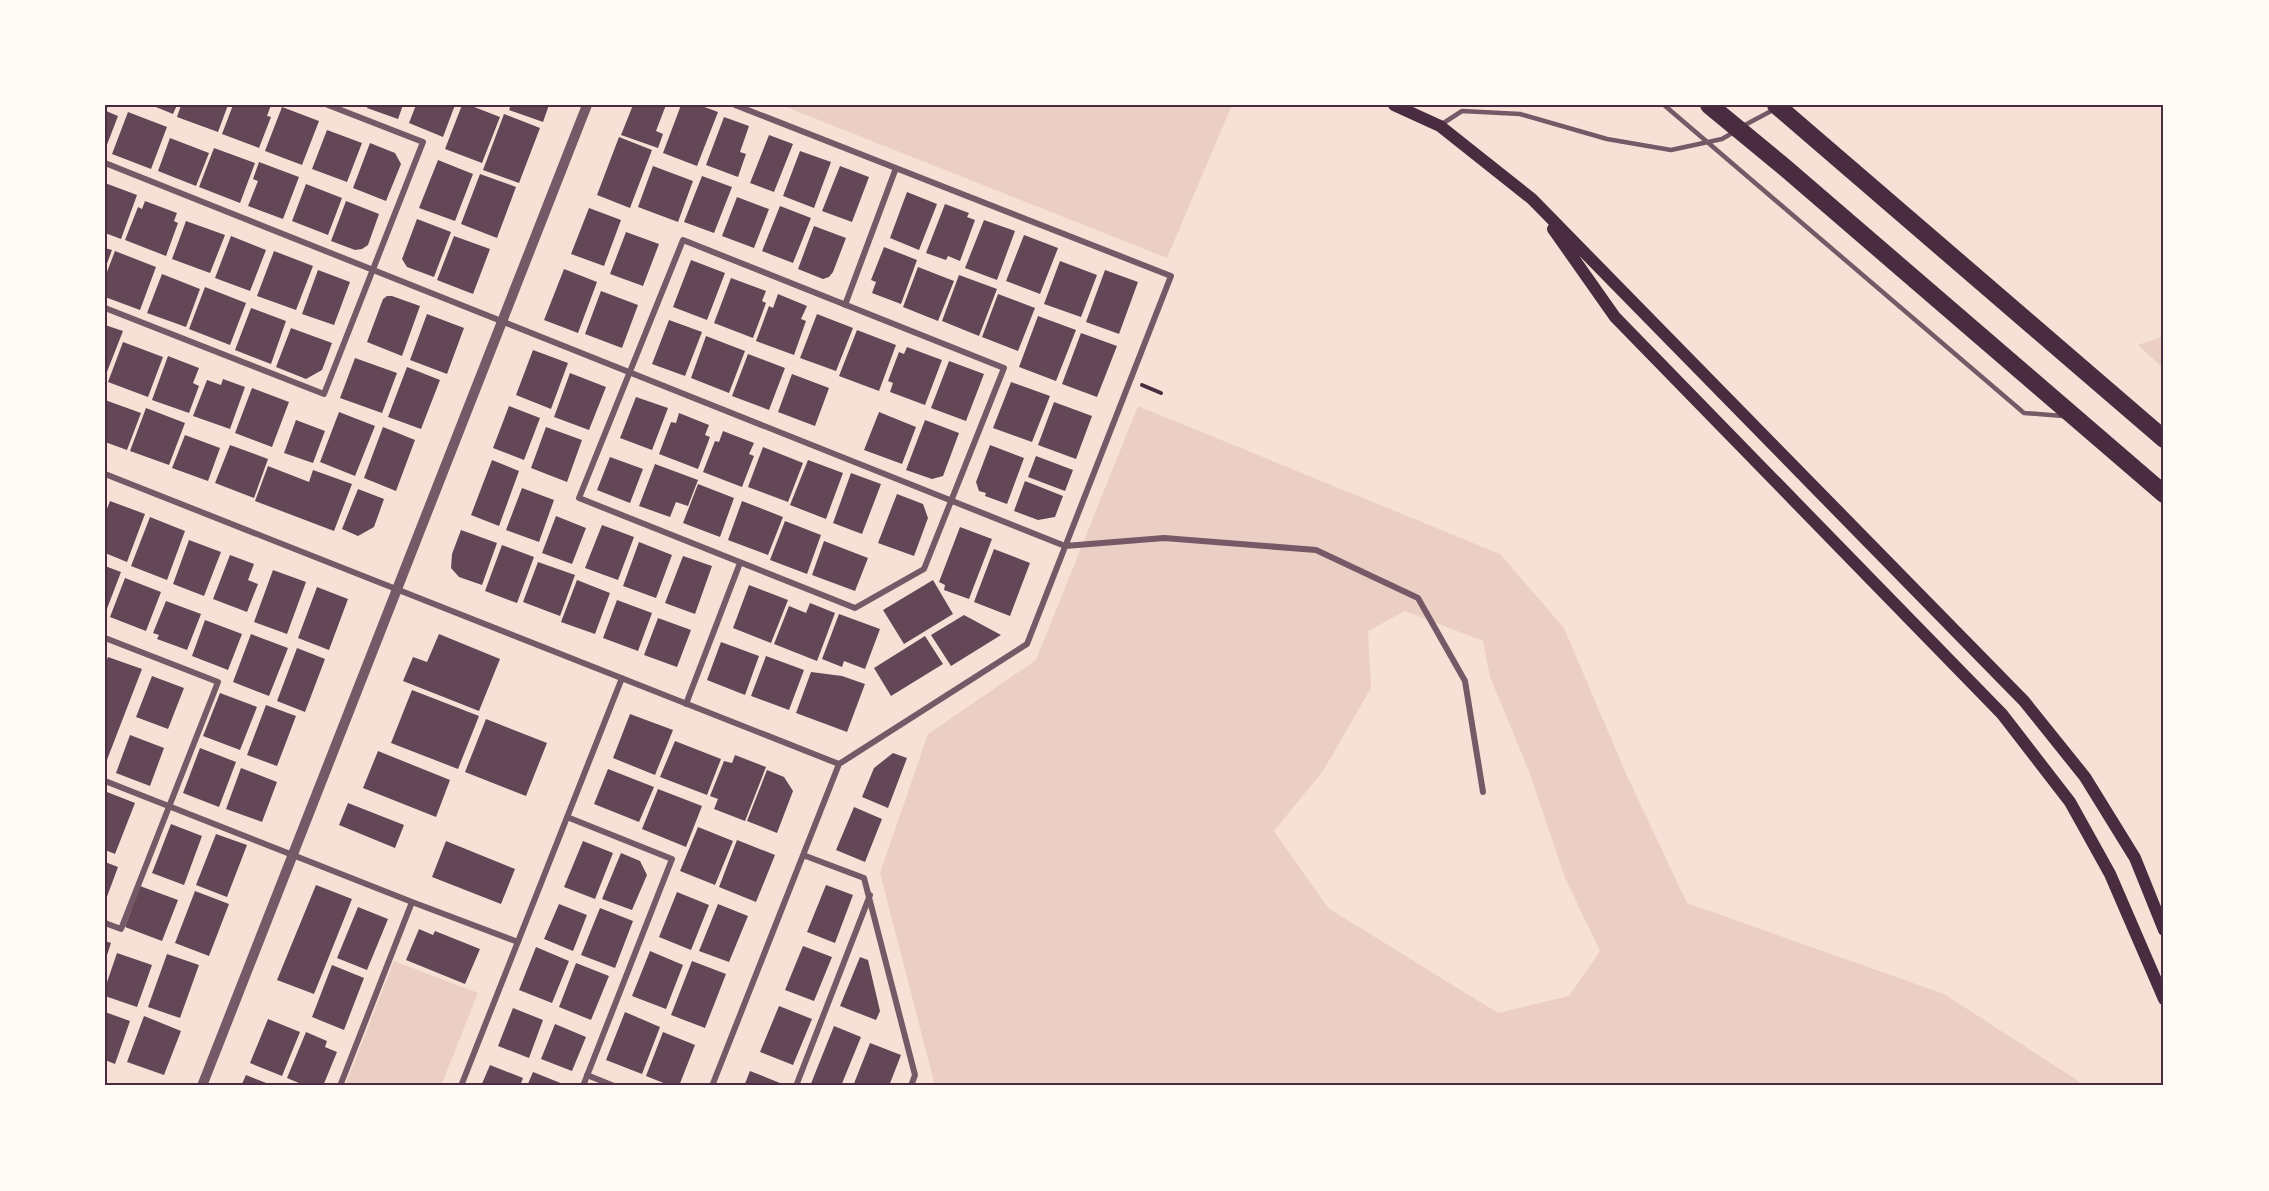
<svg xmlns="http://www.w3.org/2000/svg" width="2269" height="1191" viewBox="0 0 2269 1191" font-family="Commissioner,sans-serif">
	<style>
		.green { fill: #ebcfc5; fill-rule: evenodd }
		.building { fill: #644757 }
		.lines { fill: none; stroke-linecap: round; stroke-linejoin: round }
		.path { stroke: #4a2c40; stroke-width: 4 }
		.service { stroke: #755966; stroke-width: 4.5 }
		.minor { stroke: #755966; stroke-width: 6 }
		.tertiary { stroke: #755966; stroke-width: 10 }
		.secondary { stroke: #4a2c40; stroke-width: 12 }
		.motorway { stroke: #4a2c40; stroke-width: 18 }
		.neatline { fill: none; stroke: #4a2c40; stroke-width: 2 }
	</style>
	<rect width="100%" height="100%" fill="#f7e1d7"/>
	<path class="green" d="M781 105H1232L1167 258Z
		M2164 336V369L2138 345Z
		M1138 406 1500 554 1564 628 1628 778 1687 903 1944 994 2086 1086H933L934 1082 880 873 928 734 1036 660ZM1405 611 1483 641 1490 677 1529 771 1565 878 1600 951 1569 996 1498 1013 1328 908 1274 831 1323 771 1371 688 1368 631Z
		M394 961 478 993 441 1086H345Z"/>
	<path class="building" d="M105 105 108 106 106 111 118 116 105 150Z
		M151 105H177L173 114Z
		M181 105H228L218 132 177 117Z
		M233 105H271L267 116 271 117 259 148 222 134Z
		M368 105H403L398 119 367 108Z
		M416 105H455L443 137 409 123Z
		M462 105H469L500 117 482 163 445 149Z
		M511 105H549L543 122 509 110Z
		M633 105H666L656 131 663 134 658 148 621 135Z
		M681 105H699L718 112 697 166 663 153Z
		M282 107 319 121 302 165 265 151Z
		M128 112 167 127 151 169 112 154Z
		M504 114 540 128 519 183 483 170Z
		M724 117 749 126 740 152 746 154 738 177 706 165Z
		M327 130 362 143 347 182 312 169Z
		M769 135 793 144 774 192 750 183Z
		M619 137 652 150 630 208 597 195Z
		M170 138 209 153 196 186 158 171Z
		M370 143 395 153 401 164 386 201 353 188Z
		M214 148 255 163 240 203 199 187Z
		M800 151 831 162 814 208 783 196Z
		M438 160 473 174 455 221 419 208Z
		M259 162 299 177 283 219 248 206 258 181 253 179Z
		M653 166 693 181 678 222 638 207Z
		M840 166 869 177 852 222 822 211Z
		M480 174 516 187 497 238 461 224Z
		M702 176 732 187 714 233 684 222Z
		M105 183 137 195 121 239 105 233Z
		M306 184 342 198 328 235 292 221Z
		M907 192 937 204 919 250 890 238Z
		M737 197 769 209 754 248 722 236Z
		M145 201 177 213 174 221 178 223 166 256 125 240 138 207 142 209Z
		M346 201 379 214 368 245 362 249 355 250 331 241Z
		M945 204 969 213 967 217 975 220 960 261 948 256 946 260 926 253Z
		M780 206 811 218 793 263 762 251Z
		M589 208 621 220 604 266 571 254Z
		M417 219 451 232 434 277 407 267 402 259Z
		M984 220 1015 231 997 280 965 268Z
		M186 221 225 235 210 273 172 259Z
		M814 226 846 238 833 272 829 277 823 279 798 269Z
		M626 232 659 244 643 286 610 274Z
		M1024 235 1058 248 1040 294 1006 281Z
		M231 236 266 250 250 291 215 278Z
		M454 236 490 249 473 294 437 280Z
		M884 247 917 260 901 304 872 293 876 282 871 280Z
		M105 248 112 250 105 269Z
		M115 251 156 267 140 310 105 297V277Z
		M274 251 313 266 296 310 257 296Z
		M691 260 725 273 707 320 673 307Z
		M1060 261 1097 275 1081 317 1044 304Z
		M918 267 954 281 938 321 903 307Z
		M564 269 597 282 578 333 544 320Z
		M318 270 350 282 334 325 302 314Z
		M1105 270 1138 282 1119 334 1086 322Z
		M162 274 200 289 186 327 147 313Z
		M959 275 997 289 979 336 942 321Z
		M731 278 766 291 762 301 766 303 753 338 714 323Z
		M205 287 246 303 230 345 189 329Z
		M601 291 638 305 622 348 585 334Z
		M778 294 807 306 801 319 806 321 794 355 756 341 769 306 773 308Z
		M998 294 1035 308 1018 351 982 337Z
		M387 296H392L420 306 402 356 367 342 383 299Z
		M251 308 286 321 271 364 235 350Z
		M427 314 464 328 447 374 410 360Z
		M817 314 853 328 836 371 800 358Z
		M1038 316 1076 330 1056 381 1019 367Z
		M669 320 702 332 685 376 652 364Z
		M105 325 123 331 105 377Z
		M291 328 332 343 322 370 306 379 276 367Z
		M857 330 896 345 879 391 839 376Z
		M1081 333 1117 346 1097 397 1062 384Z
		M706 336 745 351 729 393 691 378Z
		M123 342 163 357 148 397 108 382Z
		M907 347 942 360 925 405 890 392 893 383 888 381 899 352 904 354Z
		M533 350 568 363 551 409 516 395Z
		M748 354 785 368 769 410 732 396Z
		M168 356 199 368 193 383 199 386 189 413 152 400Z
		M355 358 397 373 382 413 340 398Z
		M949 361 984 374 966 421 931 408Z
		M407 367 440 380 421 429 388 417Z
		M570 373 606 387 589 430 554 417Z
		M792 374 829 388 815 426 778 412Z
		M223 379 245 387 230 429 193 416 207 380 221 385Z
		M1011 382 1050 396 1032 442 993 428Z
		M252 388 289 402 272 447 235 433Z
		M636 397 668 408 652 450 620 438Z
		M105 400 141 413 127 450 105 442Z
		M1054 402 1092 416 1076 459 1038 445Z
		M509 406 540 418 524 460 493 448Z
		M146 408 185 423 169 465 130 451Z
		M339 412 375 426 355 476 320 462Z
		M879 412 916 427 902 464 864 450Z
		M679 413 709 425 705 435 710 437 698 469 659 454 671 422 676 423Z
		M296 420 325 431 313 463 284 453Z
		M925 420 959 433 943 476 932 479 906 470Z
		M383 427 415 440 396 491 364 478Z
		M546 427 582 440 567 482 531 468Z
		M723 431 754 443 749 454 754 456 742 487 703 472 715 441 719 442Z
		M185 435 220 448 208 481 172 468Z
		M230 445 268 459 254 498 215 483Z
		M990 445 1024 458 1007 504 985 496 986 493 979 491 976 482Z
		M763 447 803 463 788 502 748 487Z
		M1036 456 1073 470 1065 491 1028 477Z
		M610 457 643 469 630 503 597 490Z
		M492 460 519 471 499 526 471 515Z
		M808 460 843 473 826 519 790 505Z
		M655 464 698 480 688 506 676 502 670 517 639 506Z
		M268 466 309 482 313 470 352 484 334 531 255 501Z
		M851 473 881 484 862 534 833 523Z
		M1025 481 1063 496 1055 517 1038 520 1014 511Z
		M698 484 734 498 720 537 683 523Z
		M522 488 554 500 539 542 506 530Z
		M358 489 384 499 374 527 358 536 342 529Z
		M897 494 923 504 928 518 914 556 878 543Z
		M110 501 145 514 127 562 105 553V514Z
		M742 501 783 517 768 555 728 540Z
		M556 516 586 528 572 564 542 553Z
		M150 517 185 531 167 580 131 566Z
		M785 521 821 535 807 574 770 560Z
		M602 525 634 537 618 580 585 568Z
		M960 527 992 539 969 599 944 590 945 585 939 582Z
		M461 530 497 543 482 585 459 577 451 568 452 554Z
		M189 540 221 552 204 596 173 584Z
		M824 541 868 558 855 591 812 575Z
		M639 542 672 555 656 598 623 586Z
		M502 545 534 557 517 603 485 591Z
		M994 549 1030 563 1010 616 974 602Z
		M230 555 254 564 248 580 258 584 247 612 213 599Z
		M683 556 712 566 695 614 665 603Z
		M538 562 575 575 560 616 523 602Z
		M105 566 121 572 105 614Z
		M273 570 306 582 287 634 254 622Z
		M125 578 161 592 146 631 110 617Z
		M577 580 610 593 595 634 561 622Z
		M933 580 953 614 904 644 883 610Z
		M749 585 788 600 771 643 733 628Z
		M317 587 348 599 329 650 298 638Z
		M617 600 652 613 638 651 603 638Z
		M166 601 201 614 187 650 157 639 159 635 153 633Z
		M810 603 835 613 817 661 774 644 789 606 806 613Z
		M839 614 880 629 865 669 844 661 842 667 822 659Z
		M964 615 1001 635 951 666 931 635Z
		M658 618 691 630 677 667 644 655Z
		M205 620 242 634 228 670 192 656Z
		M251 634 288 648 269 696 233 682Z
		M439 634 500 659 479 711 403 681 413 657 427 662Z
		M925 636 943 664 891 696 874 668Z
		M721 642 759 656 745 695 707 680Z
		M297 648 325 659 305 712 277 701Z
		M766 656 804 670 789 710 751 696Z
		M108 657 142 669 105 765V664Z
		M811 672 842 676 865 684 847 732 796 713Z
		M152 676 184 688 168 729 136 717Z
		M412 690 479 716 458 769 391 743Z
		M220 693 257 707 240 750 203 736Z
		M266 705 296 716 277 766 247 755Z
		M630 714 673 730 655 775 613 758Z
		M486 719 547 743 526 796 465 772Z
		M130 735 164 748 150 786 116 773Z
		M675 741 721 759 707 795 660 777Z
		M200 748 236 762 219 807 183 793Z
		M378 751 450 780 436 817 363 788Z
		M893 753 907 758 888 808 862 797 874 768Z
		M735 755 766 767 745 821 714 809 718 799 710 796 724 761 732 763Z
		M241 768 277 782 262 822 226 809Z
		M608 769 654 787 639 822 594 804Z
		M767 770 784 777 793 791 777 833 747 821Z
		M658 789 702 806 686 847 642 829Z
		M107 792 135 803 115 854 105 850Z
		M348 803 404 825 395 848 339 825Z
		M854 807 882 819 865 862 836 850Z
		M171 824 202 836 184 885 152 873Z
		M698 827 733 841 715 885 680 871Z
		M216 834 247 845 227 897 196 885Z
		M737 840 775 855 756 902 719 887Z
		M446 841 515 869 501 904 432 877Z
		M583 841 613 853 595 899 564 887Z
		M621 853 640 861 647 875 632 910 602 899Z
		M105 862 118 867 105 902Z
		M316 885 352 899 314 994 277 980Z
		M826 885 853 895 835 943 807 932Z
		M140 886 178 900 162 941 125 927Z
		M195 891 229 904 209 956 175 943Z
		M677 892 709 905 691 950 659 937Z
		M559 904 587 915 573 951 544 939Z
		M718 904 748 916 729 962 699 951Z
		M358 907 388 919 367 970 337 958Z
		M600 908 633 921 615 968 581 955Z
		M419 929 433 935 435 931 480 949 465 984 406 960Z
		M105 941 111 943 105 961Z
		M803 946 832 957 814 1001 785 990Z
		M536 947 569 961 552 1003 519 990Z
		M650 951 683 965 666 1009 632 996Z
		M117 953 152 965 137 1007 105 996V988Z
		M167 954 199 965 180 1018 148 1007Z
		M860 957 868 960 880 1011 876 1020 840 1006Z
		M692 961 726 974 705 1028 671 1015Z
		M576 963 609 976 591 1020 559 1007Z
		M332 965 364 978 344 1030 312 1017Z
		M779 1006 812 1019 793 1065 760 1052Z
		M513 1008 543 1020 529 1058 498 1046Z
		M105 1012 130 1021 115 1064 105 1060Z
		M625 1012 660 1027 642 1074 606 1060Z
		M144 1016 181 1031 164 1075 127 1062Z
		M268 1019 300 1032 282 1076 250 1063Z
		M555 1024 586 1037 572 1071 541 1059Z
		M834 1026 861 1037 841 1086H810Z
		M306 1032 327 1041 325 1047 337 1052 323 1086H306L287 1078Z
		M663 1032 695 1045 679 1086H671L646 1076Z
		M870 1043 901 1055 889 1086H853Z
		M490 1065 523 1078 520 1086H481Z
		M750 1071 780 1083 779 1086H744Z
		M533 1072 568 1086H527Z
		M246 1075 274 1086H241Z"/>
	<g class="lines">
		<path class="path" d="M1142 385 1161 393"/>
		<path class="service" d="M1664 105 2024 413 2063 416
			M1442 124 1462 111 1520 114 1607 139 1671 150 1722 139 1734 132
			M1743 126 1773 110"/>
		<path class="minor" d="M735 105 1171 276 1027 644 839 764
			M105 163 1065 546 1164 538 1316 550 1418 598 1465 681 1483 792
			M683 240 1004 368 924 569 855 608 579 498Z
			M845 305 896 168
			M105 308 324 394 423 142 328 105
			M105 474 839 764
			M105 638 218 682 121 929 105 923
			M686 704 740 563
			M105 781 412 902 340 1086
			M567 817 672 859 583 1086
			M803 855 864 878 915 1075 911 1086
			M412 902 518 942
			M587 1075 614 1086
			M461 1086 622 678
			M712 1086 839 764
			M796 1086 870 895"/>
		<path class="tertiary" d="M202 1086 587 105"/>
		<path class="secondary" d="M1394 105 1440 126 1532 199 2024 701 2085 777 2135 858 2164 930
			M1553 229 1615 317 2002 714 2070 802 2110 874 2164 999"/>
		<path class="motorway" d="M1709 105 1783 166 2164 494
			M1776 105 2164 439"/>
	</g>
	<rect width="2269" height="1191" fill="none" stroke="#fffaf5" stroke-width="213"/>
	<rect x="106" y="106" width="2056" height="978" class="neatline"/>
</svg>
